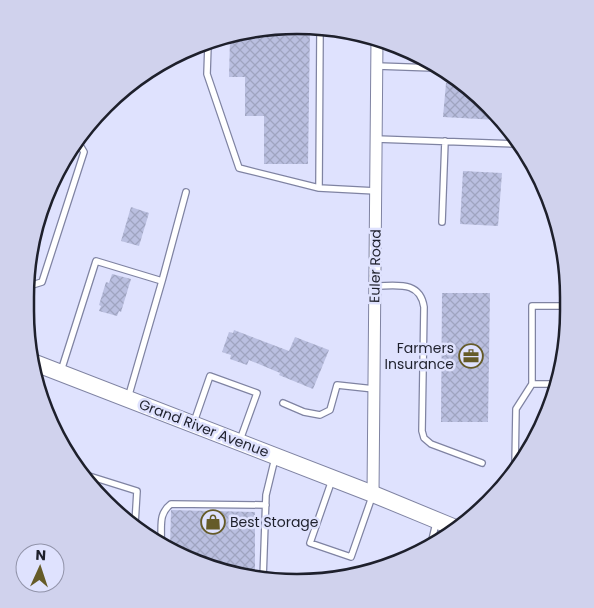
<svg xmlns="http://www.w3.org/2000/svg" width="594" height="608" viewBox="0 0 594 608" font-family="Poppins,sans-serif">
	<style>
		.building { fill: url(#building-cross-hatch) }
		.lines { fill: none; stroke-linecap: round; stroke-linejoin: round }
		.service-casing { stroke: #7f83a2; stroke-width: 8 }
		.minor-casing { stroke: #7f83a2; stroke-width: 13 }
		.secondary-casing { stroke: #7f83a2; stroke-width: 18 }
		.service { stroke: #fff; stroke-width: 5.5 }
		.minor { stroke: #fff; stroke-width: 11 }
		.secondary { stroke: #fff; stroke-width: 16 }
		.labels { text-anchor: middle; stroke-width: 5; stroke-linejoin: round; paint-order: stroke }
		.street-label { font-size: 14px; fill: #1e202c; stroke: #dfe2fe }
		.poi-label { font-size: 14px; fill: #1e202c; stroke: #dfe2fe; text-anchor: end }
		.rim { fill: none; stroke: #1e202c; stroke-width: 2.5 }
	</style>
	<defs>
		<pattern id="building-cross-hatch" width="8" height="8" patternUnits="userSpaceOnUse" patternTransform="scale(1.25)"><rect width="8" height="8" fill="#babfe0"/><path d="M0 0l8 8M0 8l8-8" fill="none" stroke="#9fa4c0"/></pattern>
	</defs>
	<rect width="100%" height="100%" fill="#dfe2fe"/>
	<path class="building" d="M280 26 310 30 308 164H264V116H245V77H229L230 39Z
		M446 83 461 84 477 93 497 120 443 117Z
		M463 171 502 173 498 226 460 224Z
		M131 207 149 213 139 246 121 241Z
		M112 274 131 279 121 312 119 311 117 316 99 311 101 306 99 305 106 282 109 283Z
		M442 293H490L488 422H441Z
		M234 330 289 351 295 337 329 350 313 389 279 375 280 373 249 360 247 365 230 359 231 355 222 352 229 332 233 333Z
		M171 510 255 512V576L236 575 193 562 170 547Z"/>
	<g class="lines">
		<g class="service-casing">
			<path id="service" d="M320 31 319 188 376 191
				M208 45 207 74 239 168 319 188
				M377 66 434 68
				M376 139 516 144
				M442 222 445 141
				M162 281 186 192
				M29 286 42 282 84 152 78 142
				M375 286C396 286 420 280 424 307L422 431 424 438 431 444 482 463
				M61 371 96 261 162 281 128 398
				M532 384H556
				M283 403 304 412 320 415 330 410 337 385 374 389
				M194 422 210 376 257 393 240 440
				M515 467 516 409 532 384V306H565
				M86 475 137 491 135 524
				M332 480 310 543 351 557 373 494
				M161 541C162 526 158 514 171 504L266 505
				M431 544 436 523
				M263 579 266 495 275 458"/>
		</g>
		<g class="minor-casing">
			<path id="minor" d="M373 494 377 39"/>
		</g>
		<g class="secondary-casing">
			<path id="secondary" d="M35 363 373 494 453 527"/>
		</g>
		<use href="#service" class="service"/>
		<use href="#minor" class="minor"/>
		<use href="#secondary" class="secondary"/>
	</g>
	<defs>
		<g id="office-ring" transform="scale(1.25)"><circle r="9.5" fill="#dfe2fe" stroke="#655b28" stroke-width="1.5"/><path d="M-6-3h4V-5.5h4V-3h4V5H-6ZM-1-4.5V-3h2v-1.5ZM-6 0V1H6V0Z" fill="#655b28"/></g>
		<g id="shop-ring" transform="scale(1.25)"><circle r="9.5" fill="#dfe2fe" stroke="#655b28" stroke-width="1.5"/><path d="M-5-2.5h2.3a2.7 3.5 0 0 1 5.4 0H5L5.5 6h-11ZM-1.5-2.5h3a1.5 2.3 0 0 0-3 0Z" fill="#655b28"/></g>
	</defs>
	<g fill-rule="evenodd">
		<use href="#office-ring" x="471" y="356"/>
		<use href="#shop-ring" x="213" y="522"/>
	</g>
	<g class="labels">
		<g class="street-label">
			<text transform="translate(375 266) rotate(-89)" y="5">Euler Road</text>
			<text transform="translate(204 428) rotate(21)" y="5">Grand River Avenue</text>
		</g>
		<g class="poi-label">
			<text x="454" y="353">Farmers<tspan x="454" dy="16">Insurance</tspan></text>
			<text x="230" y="527" text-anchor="start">Best Storage</text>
		</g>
	</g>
	<path d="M0 0H594V608H0ZM297 34H297A263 263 0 0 1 560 297V311A263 263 0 0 1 297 574H297A263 263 0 0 1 34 311V297A263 263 0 0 1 297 34Z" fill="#d0d2ed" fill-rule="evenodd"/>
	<path class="rim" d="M297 34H297A263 263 0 0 1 560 297V311A263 263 0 0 1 297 574H297A263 263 0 0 1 34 311V297A263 263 0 0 1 297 34Z"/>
	<g transform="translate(40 568) rotate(3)"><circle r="24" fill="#dfe2fe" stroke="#9294aa"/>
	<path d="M0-4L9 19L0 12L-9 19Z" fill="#655b28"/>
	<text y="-8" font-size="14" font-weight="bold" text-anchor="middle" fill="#1e202c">N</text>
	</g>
</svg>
